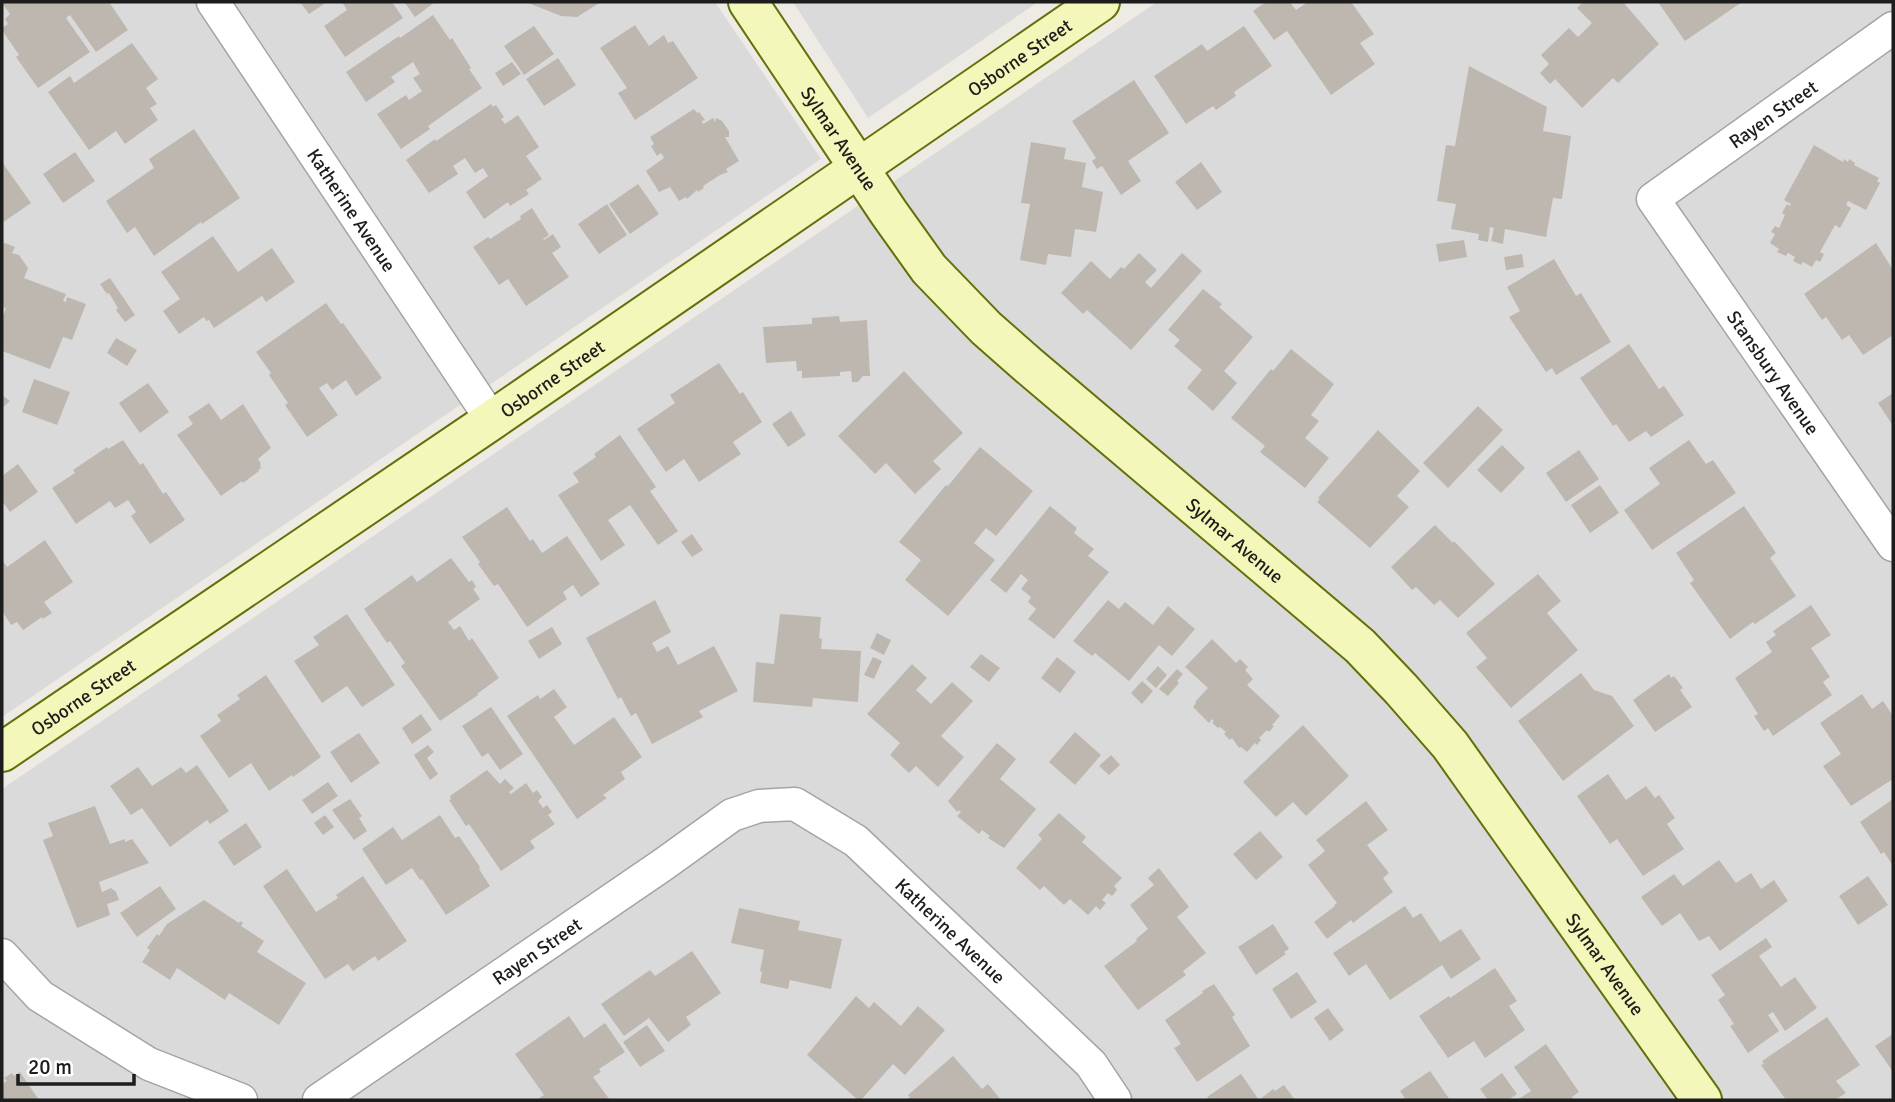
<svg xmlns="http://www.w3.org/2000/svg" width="1895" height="1102" viewBox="0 0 1895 1102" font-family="Signika,sans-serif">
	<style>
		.residential { fill: #dbdada }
		.building { fill: #beb7b0 }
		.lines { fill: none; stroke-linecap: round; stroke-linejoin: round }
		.street-casing { stroke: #a4a4a4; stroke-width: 35 }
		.secondary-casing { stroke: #637009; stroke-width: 42 }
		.street { stroke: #fff; stroke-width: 32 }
		.secondary { stroke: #f3f7b9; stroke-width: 38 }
		.labels { text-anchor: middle; stroke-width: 5; stroke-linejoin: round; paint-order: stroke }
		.street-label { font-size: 19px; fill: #1d1d1d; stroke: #fff }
	</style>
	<rect width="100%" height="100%" fill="#eeebe4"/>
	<path class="residential" d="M2 2H715L821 159 2 717Z
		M793 2H1038L868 118Z
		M1157 2H1893V1100H2V789Z"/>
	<path class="building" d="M4 2H109L128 30 96 52 70 15 66 18 90 52 38 88 16 57 19 55 2 30V28L8 24 5 19 10 14 2 3Z
		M300 2H327L309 14Z
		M342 2H392L403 18 345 57 324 26 347 10Z
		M406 2H435L415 17 405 3Z
		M526 2H601L577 17 561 16Z
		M1266 2H1290L1296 10 1308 2H1351L1374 34 1360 43 1375 64 1331 95 1287 31 1274 40 1253 11Z
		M1583 2H1623L1659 44 1618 83 1613 78 1582 108 1555 79 1550 84 1540 73 1549 64 1541 55 1569 28 1578 37 1592 23 1577 8Z
		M1658 2H1742L1685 41Z
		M433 15 450 40 452 38 471 68 469 69 482 88 428 126 430 129 401 149 377 114 406 95 409 100 422 91 413 78 420 74 413 62 391 77 395 82 366 102 346 72 399 36 400 38Z
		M635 25 649 46 664 35 668 43 673 41 698 78 635 120 618 93 627 88 600 48Z
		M534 26 554 54 524 75 504 46Z
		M1244 26 1272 66 1234 92 1236 96 1216 110 1213 106 1186 124 1154 76 1202 44 1207 51Z
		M132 43 158 79 146 88 157 104 150 108 158 120 125 144 116 131 89 150 48 92 70 76 74 83Z
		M558 58 576 85 544 106 526 79Z
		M512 62 521 74 503 86 495 73Z
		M1469 66 1547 107 1543 131 1571 136 1562 199 1553 198 1546 237 1505 229 1503 244 1491 241 1494 228 1490 227 1488 242 1478 240 1479 234 1451 229 1456 204 1437 201 1446 145 1455 146Z
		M1134 80 1169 133 1128 161 1141 181 1121 195 1102 166 1097 169 1092 161 1096 158 1072 121Z
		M491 104 493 107 496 105 504 117 501 119 505 124 518 115 539 147 526 156 542 179 526 190 529 194 510 206 508 202 484 219 466 192 488 176 483 168 475 173 465 158 453 166 458 174 429 193 406 160 435 139 436 141Z
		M694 109 697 113 699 112 705 120 702 121 703 124 713 118 715 122 716 118 722 121 729 131V137H725L739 161 726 169 728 172 720 175 703 186 704 188 698 192 697 190 687 199 686 197 679 201 670 187 659 192 646 171 664 158 661 153 657 156 651 146 654 144 650 137Z
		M194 129 240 198 202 224 201 222 154 256 135 227 127 233 106 201 154 168 149 159Z
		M1031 142 1066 148 1064 159 1086 163 1082 187 1103 192 1096 232 1075 229 1071 257 1048 254 1046 265 1020 260 1030 204 1021 203Z
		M1814 145 1843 162 1844 159 1848 162 1849 159 1855 163 1854 165 1879 178 1877 181 1880 183 1866 210 1848 201 1846 205 1851 208 1840 228 1835 225 1820 252 1824 254 1820 262 1816 260 1812 267 1803 262 1801 265 1793 261 1795 257 1788 253 1786 256 1777 252 1779 249 1770 243 1775 234 1771 232 1775 226 1779 228 1785 215 1782 213 1787 204 1790 206 1791 204 1784 200Z
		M75 152 95 181 63 203 43 174Z
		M2 162 31 203 2 223Z
		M1201 162 1222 192 1197 210 1175 182Z
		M638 184 659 214 630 234 609 204Z
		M607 204 627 235 599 254 578 224Z
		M532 208 549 235 543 239 544 240 553 234 561 247 552 253 569 277 526 306 508 279 499 285 473 247 488 237 490 239 521 219 520 216Z
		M213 236 238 272 272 248 295 282 266 302 262 296 214 328 209 320 206 321 204 317 179 334 163 311 180 299 161 272Z
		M1464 240 1467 257 1439 262 1436 244Z
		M2 242 15 247 12 253 19 255 28 268 24 278 66 294 63 301 66 302 67 297 86 304 72 340 63 337 50 369 2 351V319L6 308 2 307Z
		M1876 243 1893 270V335L1863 355 1849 335 1842 340 1826 317 1822 320 1804 294Z
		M1139 253 1157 270 1145 282 1151 288 1182 253 1202 271 1131 350 1087 310 1083 314 1061 293 1091 261 1110 279 1121 267 1124 269Z
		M1522 254 1524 267 1506 270 1504 257Z
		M1554 259 1576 296 1581 293 1611 342 1556 375 1552 368 1546 372 1509 317 1520 311 1507 287Z
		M110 278 135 315 125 322 116 310 118 308 109 293 107 294 100 284Z
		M1203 289 1222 304 1219 307 1253 337 1224 371 1237 383 1213 411 1187 388 1202 370 1174 346 1180 340 1168 330Z
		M326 303 341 324 343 323 382 378 356 396 346 380 332 390 327 383 319 388 338 415 307 437 285 405 288 403 269 375 271 373 256 352Z
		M839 316 840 322 867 320 870 376H863L858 382H852L851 371 840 372V376L802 378V371H797L796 361 766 363 763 327 812 324V318Z
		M116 338 137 350 127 366 107 353Z
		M1629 344 1659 389 1664 386 1684 415 1651 437 1646 431 1629 442 1616 424 1613 426 1580 378Z
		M1291 349 1334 384 1311 415 1319 421 1305 438 1329 458 1305 488 1260 452 1265 446 1231 418 1271 369 1273 371Z
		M719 363 740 394 743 392 762 422 733 442 741 454 699 482 684 459 666 472 637 429 675 403 670 395Z
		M904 371 963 433 933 461 941 469 915 494 886 463 875 474 838 436Z
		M34 379 70 392 57 425 22 412Z
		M148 383 169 412 140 433 119 403Z
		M1893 393V426L1878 403Z
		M2 395 10 401 2 408Z
		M209 403 221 420 243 404 271 448 258 459 261 464 260 465 261 468 258 470 259 471 243 483 242 481 221 496 177 435 193 424 188 417Z
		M1478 406 1503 430 1448 488 1423 463Z
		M791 411 806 435 788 447 772 424Z
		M1378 430 1420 471 1397 496 1409 507 1370 548 1317 502 1320 499 1318 498Z
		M620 435 656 487 650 491 678 531 658 545 630 505 608 520 625 545 601 561 558 495 579 482 573 473 596 457 594 454Z
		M123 440 140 465 143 463 163 494 166 492 185 520 150 544 131 516 136 512 128 500 115 508 110 501 76 524 52 488 75 473 73 470 107 447 108 449Z
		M1689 440 1706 464 1713 460 1736 493 1652 550 1624 510 1660 484 1649 468Z
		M1502 445 1525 468 1501 493 1477 470Z
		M980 447 1033 491 996 536 986 528 974 543 995 560 948 616 905 580 921 560 899 542 946 485 948 486Z
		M1579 450 1599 479 1566 502 1546 473Z
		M18 464 38 492 10 512 2 501V476Z
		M1600 485 1619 513 1590 533 1571 505Z
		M1050 506 1077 528 1074 533 1094 549 1088 556 1109 572 1054 639 1028 619 1036 609 1028 602 1031 597 1021 589 1028 580 1021 574 1006 593 990 580Z
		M1744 506 1776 553 1770 558 1796 596 1755 624 1753 622 1730 639 1690 583 1694 580 1676 553Z
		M507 507 530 541 533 539 542 553 567 536 600 584 581 597 573 585 563 592 567 599 527 627 498 584 494 586 478 564 480 562 462 537Z
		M1435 525 1453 543 1454 541 1495 584 1458 618 1440 600 1434 605 1416 587 1412 590 1391 567Z
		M692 534 703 550 692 557 681 542Z
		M45 540 73 582 44 602 52 613 43 619 42 617 23 630 17 622 11 625 2 611V560L7 567Z
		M451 558 469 582 472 580 476 587 473 589 480 599 448 622 454 630 460 626 469 641 472 638 499 678 477 694 478 695 440 721 401 666 405 663 390 641 387 643 364 609 412 575 417 582Z
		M1538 574 1561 601 1547 613 1578 650 1511 708 1476 667 1487 658 1466 633Z
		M655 600 671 632 652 643 657 652 668 646 678 665 714 646 738 691 699 711 703 717 652 744 636 713 631 716 621 697 618 699 586 638Z
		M1108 600 1119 609 1125 602 1153 625 1168 606 1195 629 1172 656 1159 645 1129 681 1095 653 1092 656 1073 641Z
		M1811 605 1831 635 1811 648 1830 677 1823 682 1832 695 1773 736 1768 728 1764 731 1754 716 1758 714 1735 678 1772 652 1766 642 1776 635 1773 631Z
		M347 614 395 685 362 707 347 686 322 703 294 661 319 645 313 637Z
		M780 614 821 617 819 638 822 639 821 649 861 651 858 702 813 698 812 707 753 702 756 662 774 664Z
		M552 627 562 644 539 659 528 641Z
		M877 633 891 640 884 655 870 648Z
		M1212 639 1236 663 1240 659 1248 667 1245 670 1253 679 1247 685 1280 716 1272 725 1274 726 1269 732 1267 730 1259 738 1261 740 1257 745 1255 743 1247 752 1241 747 1239 748 1232 738 1230 740 1224 734 1226 732 1220 727 1218 728 1212 723 1214 721 1212 719 1209 723 1193 707 1196 703 1195 702 1208 688 1185 667Z
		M981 654 1000 668 989 682 970 667Z
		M873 657 882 661 874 679 864 675Z
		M1057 657 1076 672 1060 693 1041 678Z
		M912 664 927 678 916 690 931 704 952 682 973 701 941 736 964 757 938 787 916 766 909 773 890 755 900 743 867 714Z
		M1158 666 1167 675 1156 688 1146 679Z
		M1177 669 1183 674 1177 681 1179 683 1168 696 1159 689Z
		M1581 673 1594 690 1612 696 1634 726 1563 781 1518 721Z
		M1669 674 1671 678 1674 676 1683 688 1680 690 1692 707 1655 732 1633 700Z
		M266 675 321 757 293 777 292 775 269 791 251 763 229 778 200 736 221 721 217 715 240 699 237 695Z
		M1142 681 1153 691 1142 704 1131 693Z
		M554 689 567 707 554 717 574 745 614 717 642 757 621 772 625 779 603 795 607 798 577 819 507 716 538 695 540 699Z
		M1862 694 1872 709 1883 701 1893 716V779L1851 806 1823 766 1841 754 1820 723Z
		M491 707 523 754 500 770 488 753 482 757 462 726Z
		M421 714 432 730 412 744 402 728Z
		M1303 725 1349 776 1306 816 1293 802 1276 817 1243 782Z
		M1075 732 1101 755 1075 785 1049 762Z
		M359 733 380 763 351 783 330 752Z
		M997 743 1016 759 1000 779 1036 809 1004 848 988 838 990 836 982 830 979 834 957 816 961 812 958 810 957 812 948 801Z
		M428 745 434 752 427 758 438 774 430 780 414 755Z
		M1111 755 1120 765 1109 775 1099 766Z
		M197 765 229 811 210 824 207 820 170 847 142 808 131 815 110 786 138 767 152 786 181 767 186 773Z
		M487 770 500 784 505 779 514 788 509 792 511 794 526 783 533 793 537 790 542 797 538 801 543 808 547 805 552 812 548 815 555 824 530 841 535 848 501 871 469 824 466 826 449 800 451 799 450 796Z
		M1608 774 1626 800 1646 786 1655 798 1659 795 1675 818 1667 824 1684 849 1643 876 1617 839 1610 844 1577 796Z
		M328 782 338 796 312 814 302 800Z
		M350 799 362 816 359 818 367 831 354 840 332 810Z
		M1893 799V866L1884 852 1881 854 1860 822Z
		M1366 801 1388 830 1367 845 1389 873 1383 878 1393 892 1353 923 1351 920 1327 939 1314 922 1335 906 1334 905 1337 903 1308 865 1325 851 1316 840Z
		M95 806 110 844 125 839V842L132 839 149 863 99 882 102 892 111 888 116 892 119 900 107 904 110 915 77 928 43 840 53 836 48 823Z
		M1059 813 1086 837 1082 842 1122 878 1114 886 1117 890 1112 896 1108 893 1102 900 1106 903 1100 910 1096 906 1088 915 1070 899 1064 905 1044 886 1040 890 1016 868 1042 839 1038 835Z
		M325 815 334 827 323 835 314 823Z
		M440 815 455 838 459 836 480 867 479 869 490 886 446 915 422 879 420 880 412 868 386 885 362 849 393 827 402 840Z
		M246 823 262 847 234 866 218 842Z
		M1260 831 1283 857 1256 880 1233 854Z
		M1719 860 1736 883 1751 873 1761 889 1774 880 1788 901 1720 951 1709 936 1699 941 1680 913 1662 926 1641 897 1674 874 1683 886Z
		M1159 868 1189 907 1177 917 1206 953 1183 971 1186 975 1138 1010 1104 966 1137 941 1136 939 1148 929 1130 905 1154 885 1148 878Z
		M287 869 316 912 338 898 336 895 363 876 407 941 378 961 375 956 353 971 348 964 325 979 263 886Z
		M1868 876 1888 905 1858 925 1839 896Z
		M160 886 176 909 137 937 120 913Z
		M204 900 239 923 240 921 243 923 241 926 264 941 257 952 306 983 279 1025 229 993 225 1000 177 968 170 980 142 962 150 950 147 948 157 934 159 936 167 924Z
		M1405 906 1413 918 1421 913 1440 942 1461 929 1481 959 1451 979 1442 965 1390 1000 1366 964 1349 976 1333 953Z
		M739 908 800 921 798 930 842 939 831 989 790 980 788 989 760 983 762 972 760 971 764 950 731 943Z
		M1273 924 1289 949 1284 952 1286 954 1256 975 1238 947Z
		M1766 938 1772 947 1759 956 1781 987 1795 977 1817 1008 1785 1031 1773 1012 1768 1015 1779 1031 1748 1053 1730 1026 1734 1024 1718 1000 1725 995 1711 975Z
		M692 951 721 993 686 1017 691 1025 668 1042 649 1018 624 1036 601 1004 650 970 655 976Z
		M1495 968 1517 1001 1509 1006 1525 1030 1485 1058 1474 1041 1448 1058 1419 1016 1449 996 1450 998Z
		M1297 972 1317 1002 1291 1019 1272 989Z
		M1214 984 1235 1015 1232 1017 1250 1046 1197 1082 1174 1048 1181 1044 1165 1020 1203 993 1202 991Z
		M856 996 869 1008 874 1002 901 1026 918 1006 945 1030 905 1075 893 1064 861 1100H858L807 1055Z
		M1328 1008 1344 1030 1330 1041 1314 1018Z
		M569 1016 584 1038 605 1023 625 1052 599 1069 601 1072 593 1077 610 1100H541L539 1098 544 1095 515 1054Z
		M1827 1017 1860 1065 1836 1081 1846 1093 1835 1100H1786L1761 1065 1764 1064 1762 1061Z
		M647 1025 665 1051 640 1067 623 1042Z
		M1893 1034V1072L1875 1046Z
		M1546 1044 1579 1092 1572 1097 1574 1100H1517L1531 1091 1514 1067Z
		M953 1056 982 1089 988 1084 1001 1100H906L910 1097 908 1095Z
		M1430 1071 1450 1100H1406L1400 1091Z
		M20 1072 39 1100H2V1084L7 1081 4 1078 12 1073 14 1076Z
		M1502 1073 1517 1094 1508 1100H1488L1480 1089Z
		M1241 1074 1259 1100 1273 1089 1275 1091 1284 1085 1295 1100H1210L1207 1097Z"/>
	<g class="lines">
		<g class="street-casing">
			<g id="street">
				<path id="s1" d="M213 2 492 420"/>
				<path id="s2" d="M1893 28 1653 199 1893 545"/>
				<path d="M2 955 40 996 149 1064 241 1100"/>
				<path id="s3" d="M319 1100 664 864 732 815 759 806 795 804 856 841 1091 1064 1115 1100"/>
			</g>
		</g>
		<g class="secondary-casing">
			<g id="secondary">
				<path id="s4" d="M748 2 889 213 929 269 986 328 1028 365 1360 646 1401 689 1450 745 1702 1100"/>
				<path id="s5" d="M2 752 492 420 1100 2"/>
			</g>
		</g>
		<use href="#street" class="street"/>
		<use href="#secondary" class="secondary"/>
	</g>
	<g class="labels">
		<g class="street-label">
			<text dy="7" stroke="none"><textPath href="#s5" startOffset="1232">Osborne Street</textPath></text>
			<text transform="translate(1773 114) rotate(-35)" y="7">Rayen Street</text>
			<text dy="7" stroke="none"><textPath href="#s4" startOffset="164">Sylmar Avenue</textPath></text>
			<text dy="7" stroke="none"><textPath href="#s1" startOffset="250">Katherine Avenue</textPath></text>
			<text dy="7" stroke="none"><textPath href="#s2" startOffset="506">Stansbury Avenue</textPath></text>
			<text dy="7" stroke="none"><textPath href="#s5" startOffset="665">Osborne Street</textPath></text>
			<text dy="7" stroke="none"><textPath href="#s4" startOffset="732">Sylmar Avenue</textPath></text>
			<text dy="7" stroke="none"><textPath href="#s5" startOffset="98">Osborne Street</textPath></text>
			<text dy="7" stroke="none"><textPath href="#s3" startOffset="768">Katherine Avenue</textPath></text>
			<text dy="7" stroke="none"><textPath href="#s3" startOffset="264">Rayen Street</textPath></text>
			<text dy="7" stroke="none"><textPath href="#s4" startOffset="1298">Sylmar Avenue</textPath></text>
		</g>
	</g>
	<rect width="1895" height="1102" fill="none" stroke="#1d1d1d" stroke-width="7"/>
	<path d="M18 1074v10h116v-10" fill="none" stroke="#1d1d1d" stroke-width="3.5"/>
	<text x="28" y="1074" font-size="21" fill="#1d1d1d" stroke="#ffffff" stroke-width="5" paint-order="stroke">20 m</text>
</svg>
